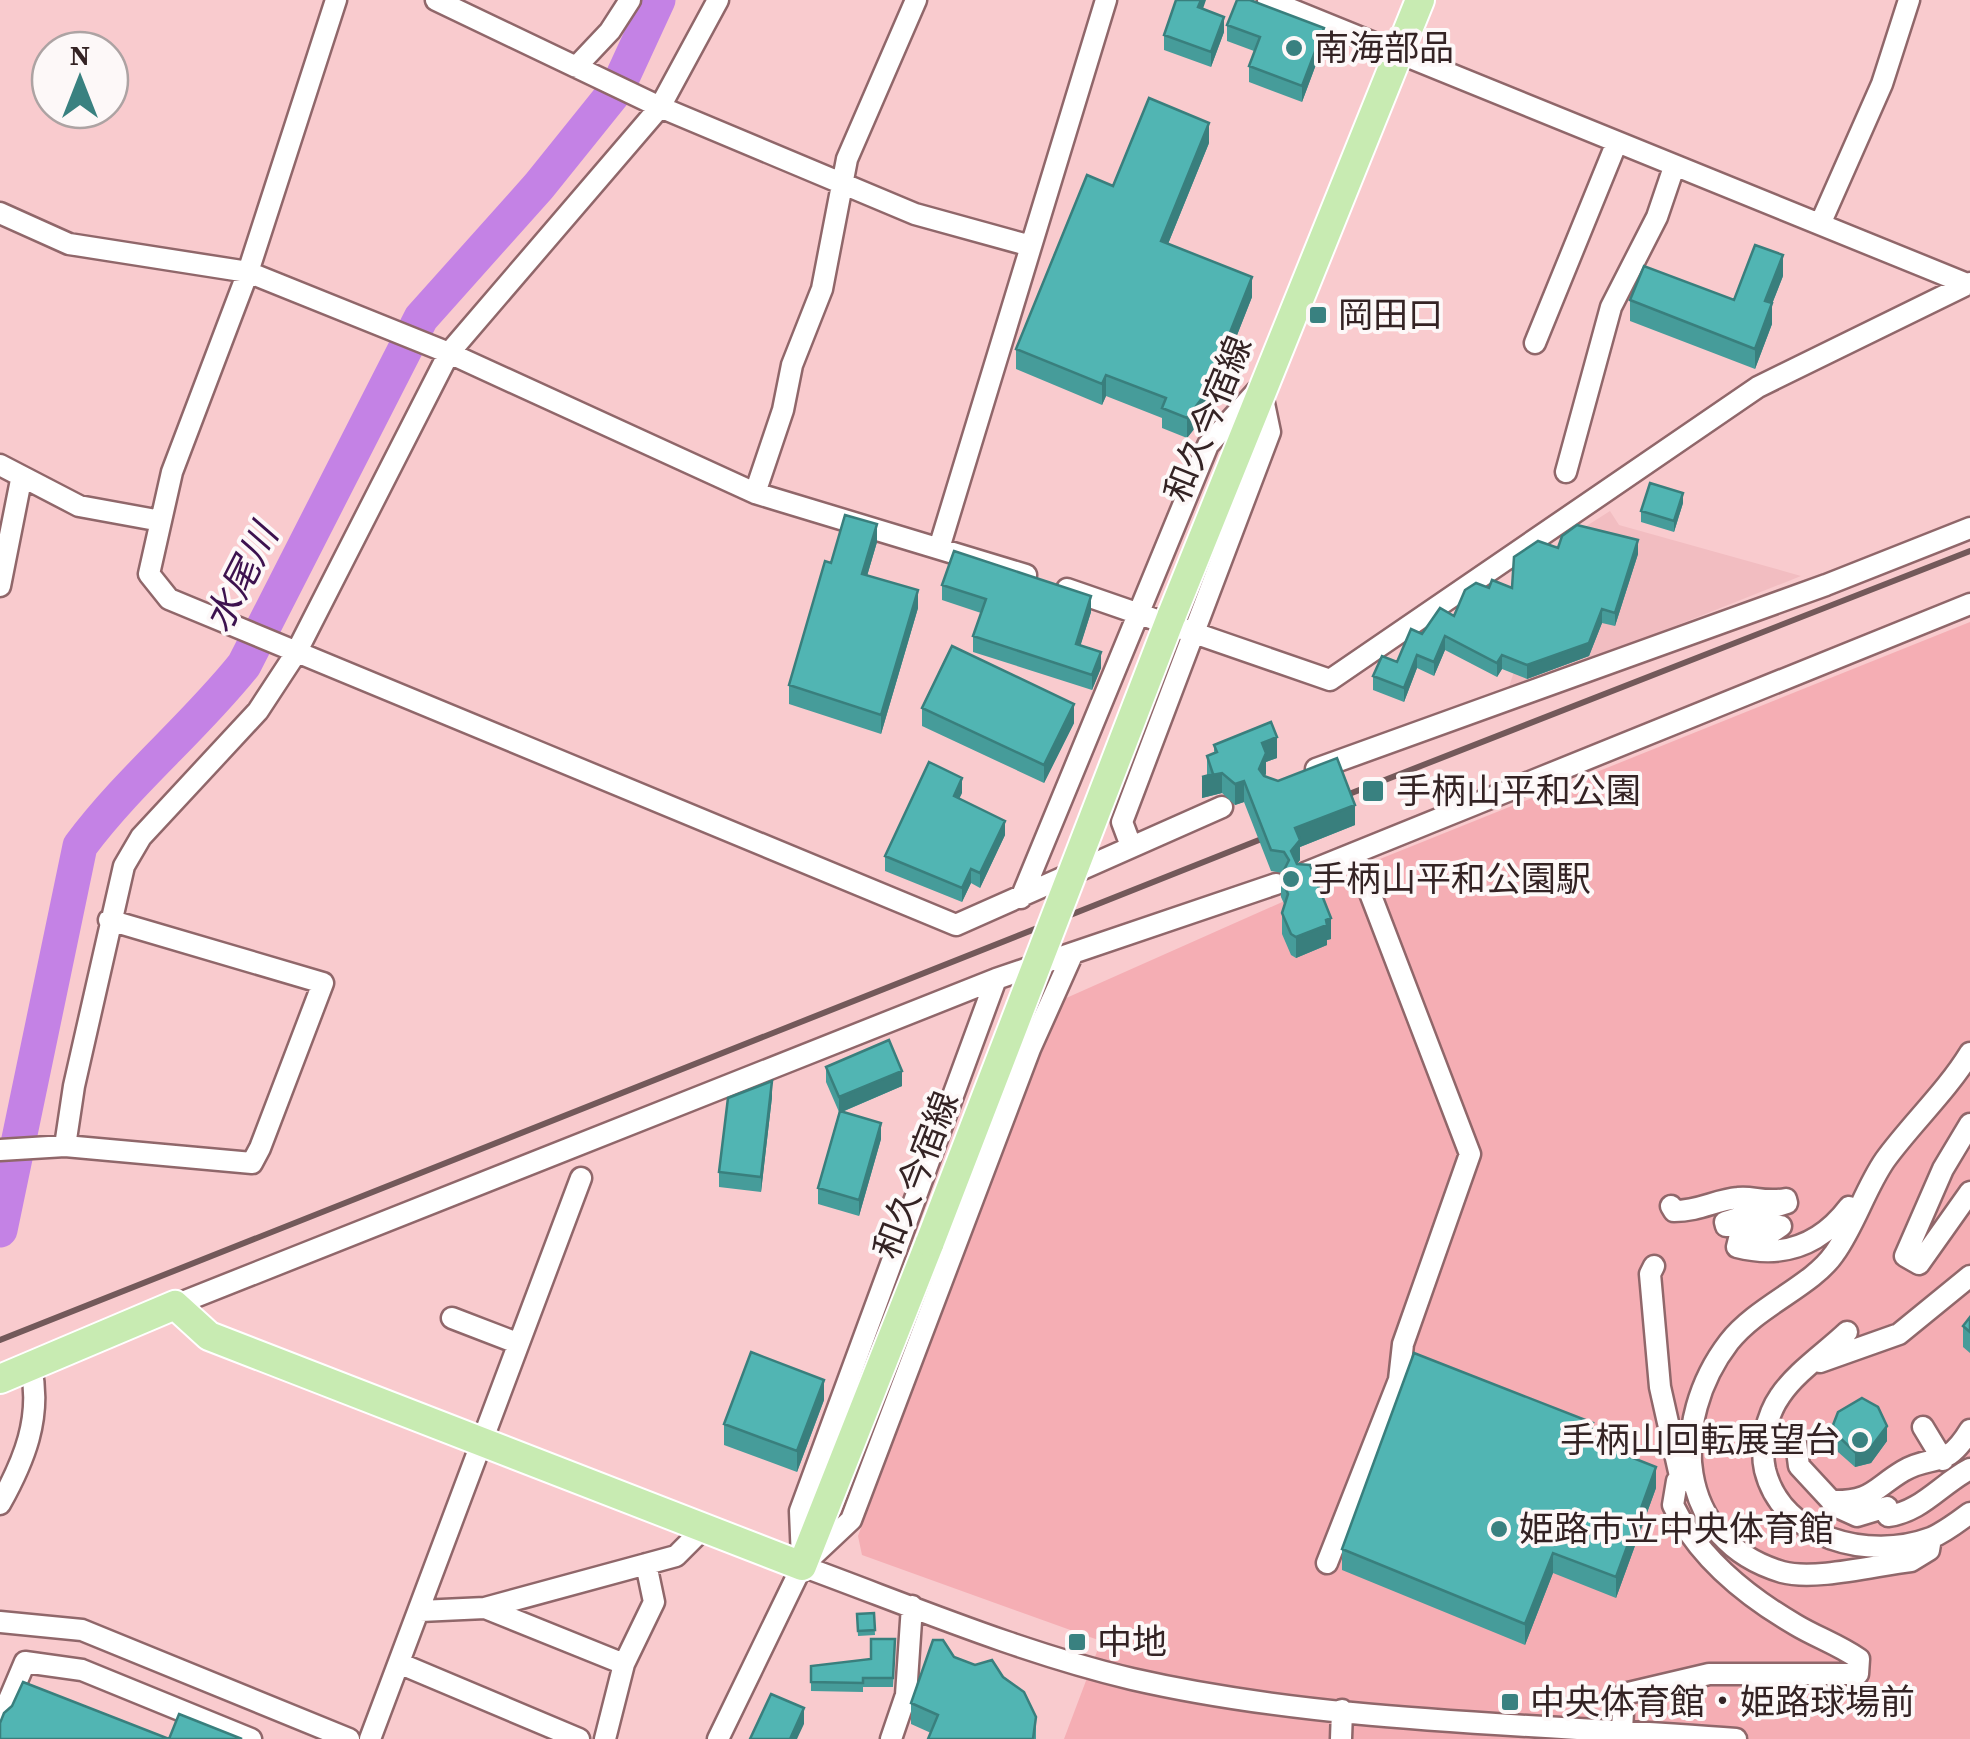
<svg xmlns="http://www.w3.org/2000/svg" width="1970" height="1739" viewBox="0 0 1970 1739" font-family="'Source Serif 4','Noto Sans JP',serif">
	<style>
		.built { fill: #f2bdc1 }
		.green { fill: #f5aeb4 }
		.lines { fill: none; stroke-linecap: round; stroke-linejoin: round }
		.river { stroke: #c482e5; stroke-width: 35 }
		.minor-casing { stroke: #90676a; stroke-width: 25 }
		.major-casing { stroke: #fff; stroke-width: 32 }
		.minor { stroke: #fff; stroke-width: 20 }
		.major { stroke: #c8ebb2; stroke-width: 28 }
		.rail { stroke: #73595a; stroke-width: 6 }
		.major-bridge-casing { stroke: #fff; stroke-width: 32; stroke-linecap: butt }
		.major-bridge { stroke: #c8ebb2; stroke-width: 28 }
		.wall { fill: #469c9a }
		.shaded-wall { fill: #397f7d }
		.building { fill: #51b5b3; stroke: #397f7d; stroke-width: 2.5 }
		.poi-dot { fill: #398180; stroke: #fdf8f8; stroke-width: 4 }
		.labels { text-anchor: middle; stroke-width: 8; stroke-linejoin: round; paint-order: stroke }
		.poi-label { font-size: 35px; fill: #342324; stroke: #fdf8f8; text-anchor: start }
		.street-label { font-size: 35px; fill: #342324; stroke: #fdf8f8 }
		.water-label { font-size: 38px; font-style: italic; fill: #3d124f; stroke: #fdf8f8 }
	</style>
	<rect width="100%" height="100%" fill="#f9cbce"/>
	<path class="built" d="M1610 511 1619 525 1801 576 1507 693 1555 546Z"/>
	<path class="green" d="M1970 622V1739H1064L1101 1641 862 1555 858 1536 1054 1014 1064 999 1370 863Z"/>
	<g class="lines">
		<path class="river" d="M0 1230 80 846C129 780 193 729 244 665L421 318 539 186 617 89 658 0"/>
		<g class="minor-casing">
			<path id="minor" d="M336 0 248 272 172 472 149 574 169 599 956 925 1222 807
				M436 0 660 107 915 214 1031 246
				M1268 0 1967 284
				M576 67 610 31 630 0
				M0 213 69 244 248 272 449 353 755 493 1026 575
				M1821 222 1882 84 1909 0
				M1535 343 1617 142
				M0 465 79 506 161 521
				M1566 472 1611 307 1657 217 1674 167
				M755 493 783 410 792 365 822 289 847 159 916 0
				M940 545 1106 0
				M0 586 21 480
				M1067 589 1330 680 1758 387 1970 283
				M1316 769 1826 585 1970 528
				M1131 846 1122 822 1270 432 1261 389
				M1305 873 1970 604
				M1021 898 1208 445 1257 391
				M1970 1124 1943 1169 1905 1256 1919 1264 1970 1192
				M65 1146 74 1086 124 866 141 837 258 711 296 653 449 353 660 107 718 0
				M0 1150 65 1146 252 1163 260 1148 323 983 109 920
				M1671 1206 1674 1211C1700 1211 1715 1200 1738 1198 1753 1196 1763 1203 1786 1199L1787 1203 1725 1222 1726 1226H1781L1768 1235 1739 1239 1737 1247C1784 1259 1821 1244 1849 1207
				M1654 1266 1650 1274 1660 1387 1680 1476
				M175 1305 996 979 1276 884
				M452 1318 517 1343
				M1847 1332C1826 1352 1796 1372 1780 1396 1766 1416 1760 1447 1765 1470 1782 1539 1869 1561 1931 1538 1945 1532 1958 1522 1970 1513
				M1820 1362 1899 1334 1970 1276
				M1923 1427 1943 1460
				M1795 1435 1799 1466 1837 1507 1857 1516 1887 1507
				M1831 1501C1872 1502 1873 1489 1903 1471 1934 1453 1945 1471 1970 1430
				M0 1504C24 1461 42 1418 31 1367
				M1888 1516C1921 1512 1941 1484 1970 1469
				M1931 1538 1929 1550 1911 1561C1876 1565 1815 1581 1782 1572 1674 1540 1669 1420 1729 1342 1757 1306 1812 1286 1834 1254 1855 1225 1865 1189 1885 1160 1912 1123 1946 1092 1970 1053
				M802 1559 800 1511 996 979
				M1327 1563 1399 1380 1403 1344 1470 1154 1355 854
				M802 1566C911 1606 1019 1652 1132 1679 1324 1723 1540 1724 1736 1739
				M485 1608 676 1556 704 1528
				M420 1611 485 1608 624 1664 605 1739
				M0 1622 82 1630 349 1739
				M401 1664 579 1739
				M624 1664 654 1602 646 1564
				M0 1721 25 1662 82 1670 251 1739
				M1622 1730 1624 1694 1709 1674H1858L1859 1659C1839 1645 1816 1637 1796 1625 1746 1596 1698 1557 1673 1505L1677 1481 1688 1467
				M370 1739 581 1178
				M718 1739 802 1566 851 1520 1030 1049 1073 953
				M891 1739 906 1695 912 1606
				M1341 1739 1342 1710"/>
		</g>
		<g class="major-casing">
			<path id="major" d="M1171 617 1420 0
				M0 1379 175 1305 209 1336 802 1566 930 1242"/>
		</g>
		<use href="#minor" class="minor"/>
		<use href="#major" class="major"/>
		<path class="rail" d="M1344 796 1970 551
			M0 1340 1259 840"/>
		<g class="major-bridge-casing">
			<path id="major-bridge" d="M930 1242 1171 617"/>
		</g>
		<use href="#major-bridge" class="major-bridge"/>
	</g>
	<path class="wall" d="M1227 25 1324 43 1302 102 1249 82V66L1254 51 1227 41Z
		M1224 32 1211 67 1164 50V35Z
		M1209 143 1168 244 1252 297 1206 414 1187 438 1162 428V418L1106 396 1102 405 1016 369V349L1113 186Z
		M1783 276 1772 304V324L1755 369 1630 321V300H1734Z
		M1683 503 1674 532 1641 522V511Z
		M877 542 867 576 918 608 881 734 789 704V685L831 563Z
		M1558 548 1638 554 1615 626 1602 623 1589 656 1527 679 1502 669 1497 677 1445 650 1434 676 1417 668 1404 702 1373 690V676L1397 662 1422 634 1454 616 1489 588H1512Z
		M942 585 1091 612 1080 646 1101 668 1092 690 973 652V636L981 613 942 600Z
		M922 708 1074 723 1044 783 922 726Z
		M1214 745 1277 758 1266 762 1265 777 1355 825 1300 847V860L1297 864 1331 939 1327 940V945L1296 958 1291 955 1282 934V913L1285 906 1281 897V876L1283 873 1271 871 1244 802 1235 805 1222 793 1202 798 1207 776V756L1214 753Z
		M962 793 959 798 1005 835 980 888 971 883 962 902 885 871V856Z
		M826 1067 902 1086 842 1112 881 1139 859 1216 818 1204V1188L839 1112 826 1082Z
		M772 1097 761 1192 719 1187V1172Z
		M1970 1317V1353L1963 1347V1326Z
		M824 1400 797 1472 724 1445V1424Z
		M1833 1425 1887 1441 1871 1463 1855 1467 1838 1452 1833 1441Z
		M1593 1442 1656 1488 1616 1598 1553 1573 1525 1645 1342 1570V1549Z
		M874 1613 875 1635 858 1636 857 1614Z
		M895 1648 893 1687H863V1692L811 1691V1666L871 1659Z
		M954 1657 1003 1677 1036 1717V1739H928L931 1733 911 1724V1703Z"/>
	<path class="shaded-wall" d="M1201 0H1206L1198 23V7Z
		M1224 17V32L1211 67V52Z
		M1324 28V43L1302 102V86Z
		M1209 123V143L1161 261V241Z
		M1783 255V276L1772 304V324L1755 369V349L1765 301Z
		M1252 277V297L1206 414 1187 438V418Z
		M1106 375V396L1102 405V384Z
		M1683 493V503L1674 532V521Z
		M877 524V542L862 593V574Z
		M1638 540V554L1615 626V613Z
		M918 590V608L881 734V715Z
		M1091 596V612L1076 660V644Z
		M1602 609V623L1589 656 1527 679V665Z
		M1445 636V650L1434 676V662Z
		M1101 652V668L1092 690V675Z
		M1417 655V668L1404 702V688Z
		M1502 655V669L1497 677V663Z
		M1074 704V723L1044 783V765Z
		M1277 737V758L1266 762V774L1259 790V769L1262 743Z
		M1222 773V793L1202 798V777Z
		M962 778V793L954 810V796Z
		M1244 781V802L1235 805V784Z
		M1355 805V825L1300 847V860L1291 872V851L1295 828Z
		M1005 821V835L980 888V873Z
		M971 869V883L962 902V888Z
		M1331 918V939L1327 940V945L1296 958V937Z
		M902 1071V1086L839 1113V1097Z
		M772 1081V1097L761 1192V1177Z
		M881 1123V1139L859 1216V1200Z
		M824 1380V1400L797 1472V1451Z
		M1593 1423V1444L1585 1439Z
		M1887 1426V1441L1871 1463 1855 1467V1452Z
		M1656 1467V1488L1616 1598V1577Z
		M1553 1553V1573L1525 1645V1624Z
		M804 1708V1724L797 1739H790Z"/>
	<path class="building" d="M1176 0H1201L1198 7 1224 17 1211 52 1164 35Z
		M1237 0H1250L1324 28 1302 86 1249 66 1260 37 1227 25Z
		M1149 98 1209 123 1161 241 1252 277 1206 393 1187 418 1162 408 1166 398 1106 375 1102 384 1016 349 1087 175 1113 186Z
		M1755 245 1783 255 1765 301 1772 303 1755 349 1630 300 1644 266 1734 300Z
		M1650 483 1683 493 1674 521 1641 511Z
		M845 515 877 524 862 574 918 590 881 715 789 685 825 561 831 563Z
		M1577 525 1638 540 1615 613 1602 609 1589 643 1527 665 1502 655 1497 663 1445 636 1434 662 1417 655 1404 688 1373 676 1382 656 1397 662 1411 629 1422 634 1440 608 1454 616 1465 590 1476 583 1489 588 1492 580 1512 588 1514 557 1538 541 1558 548 1562 536Z
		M954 551 1091 596 1076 644 1101 652 1092 675 973 636 986 599 942 585Z
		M952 646 1074 704 1044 765 922 708Z
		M1271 722 1277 737 1262 743 1266 753 1259 769 1264 776 1278 781 1337 758 1355 805 1295 828 1300 840 1291 851 1297 864 1310 865 1331 918 1326 920 1327 925 1296 937 1291 934 1282 913 1288 894 1281 876 1289 860 1284 852 1271 850 1244 781 1235 784 1222 773 1202 777 1213 774 1207 756 1217 752 1214 745Z
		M929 762 962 778 954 796 1005 821 980 873 971 869 962 888 885 856Z
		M889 1040 902 1071 839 1097 826 1067Z
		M772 1081 761 1177 719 1172 728 1098Z
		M840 1111 881 1123 859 1200 818 1188Z
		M1970 1317V1332L1963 1326Z
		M751 1352 824 1380 797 1451 724 1424Z
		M1414 1353 1593 1423 1585 1439 1656 1467 1616 1577 1553 1553 1525 1624 1342 1549Z
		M1862 1398 1878 1407 1887 1426 1871 1447 1855 1452 1838 1436 1833 1425 1838 1412Z
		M874 1613 875 1630 858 1631 857 1614Z
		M871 1639H895L893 1678H863V1683L811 1682V1666L871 1659Z
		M933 1640H943L954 1657 975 1665 992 1660 1003 1677 1024 1692 1036 1717 1033 1739H928L938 1715 911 1703Z
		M23 1682 169 1739H0V1723L4 1713 12 1706Z
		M771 1694 804 1708 790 1739H750Z
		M179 1714 242 1739H169Z"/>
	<g class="poi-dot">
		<circle cx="1294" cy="48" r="10"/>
		<rect x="1308" y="305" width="20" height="20" rx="5"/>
		<rect x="1361" y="779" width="24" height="24" rx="5"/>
		<circle cx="1291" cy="879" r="10"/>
		<circle cx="1860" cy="1440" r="10"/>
		<circle cx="1499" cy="1529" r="10"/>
		<rect x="1067" y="1632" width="20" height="20" rx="5"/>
		<rect x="1500" y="1692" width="20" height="20" rx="5"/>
	</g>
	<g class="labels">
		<g class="poi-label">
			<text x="1314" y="60">南海部品</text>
			<text x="1338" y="327">岡田口</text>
			<text x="1396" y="803">手柄山平和公園</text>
			<text x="1311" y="891">手柄山平和公園駅</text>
			<text x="1840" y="1452" text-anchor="end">手柄山回転展望台</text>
			<text x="1519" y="1541">姫路市立中央体育館</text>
			<text x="1097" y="1654">中地</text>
			<text x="1530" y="1714">中央体育館・姫路球場前</text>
		</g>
		<g class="street-label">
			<text transform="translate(1208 419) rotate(-68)" y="12">和久今宿線</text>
			<text transform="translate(916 1175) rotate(-69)" y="12">和久今宿線</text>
		</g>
		<g class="water-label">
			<text transform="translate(241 578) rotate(-63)" y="13">水尾川</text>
		</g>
	</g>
	<g transform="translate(80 80)"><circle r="48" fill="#fdf8f8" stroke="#ada3a3" stroke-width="2.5"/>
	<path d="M0-8L18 38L0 25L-18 38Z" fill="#398180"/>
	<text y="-15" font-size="28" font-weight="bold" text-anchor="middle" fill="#342324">N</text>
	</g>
</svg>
